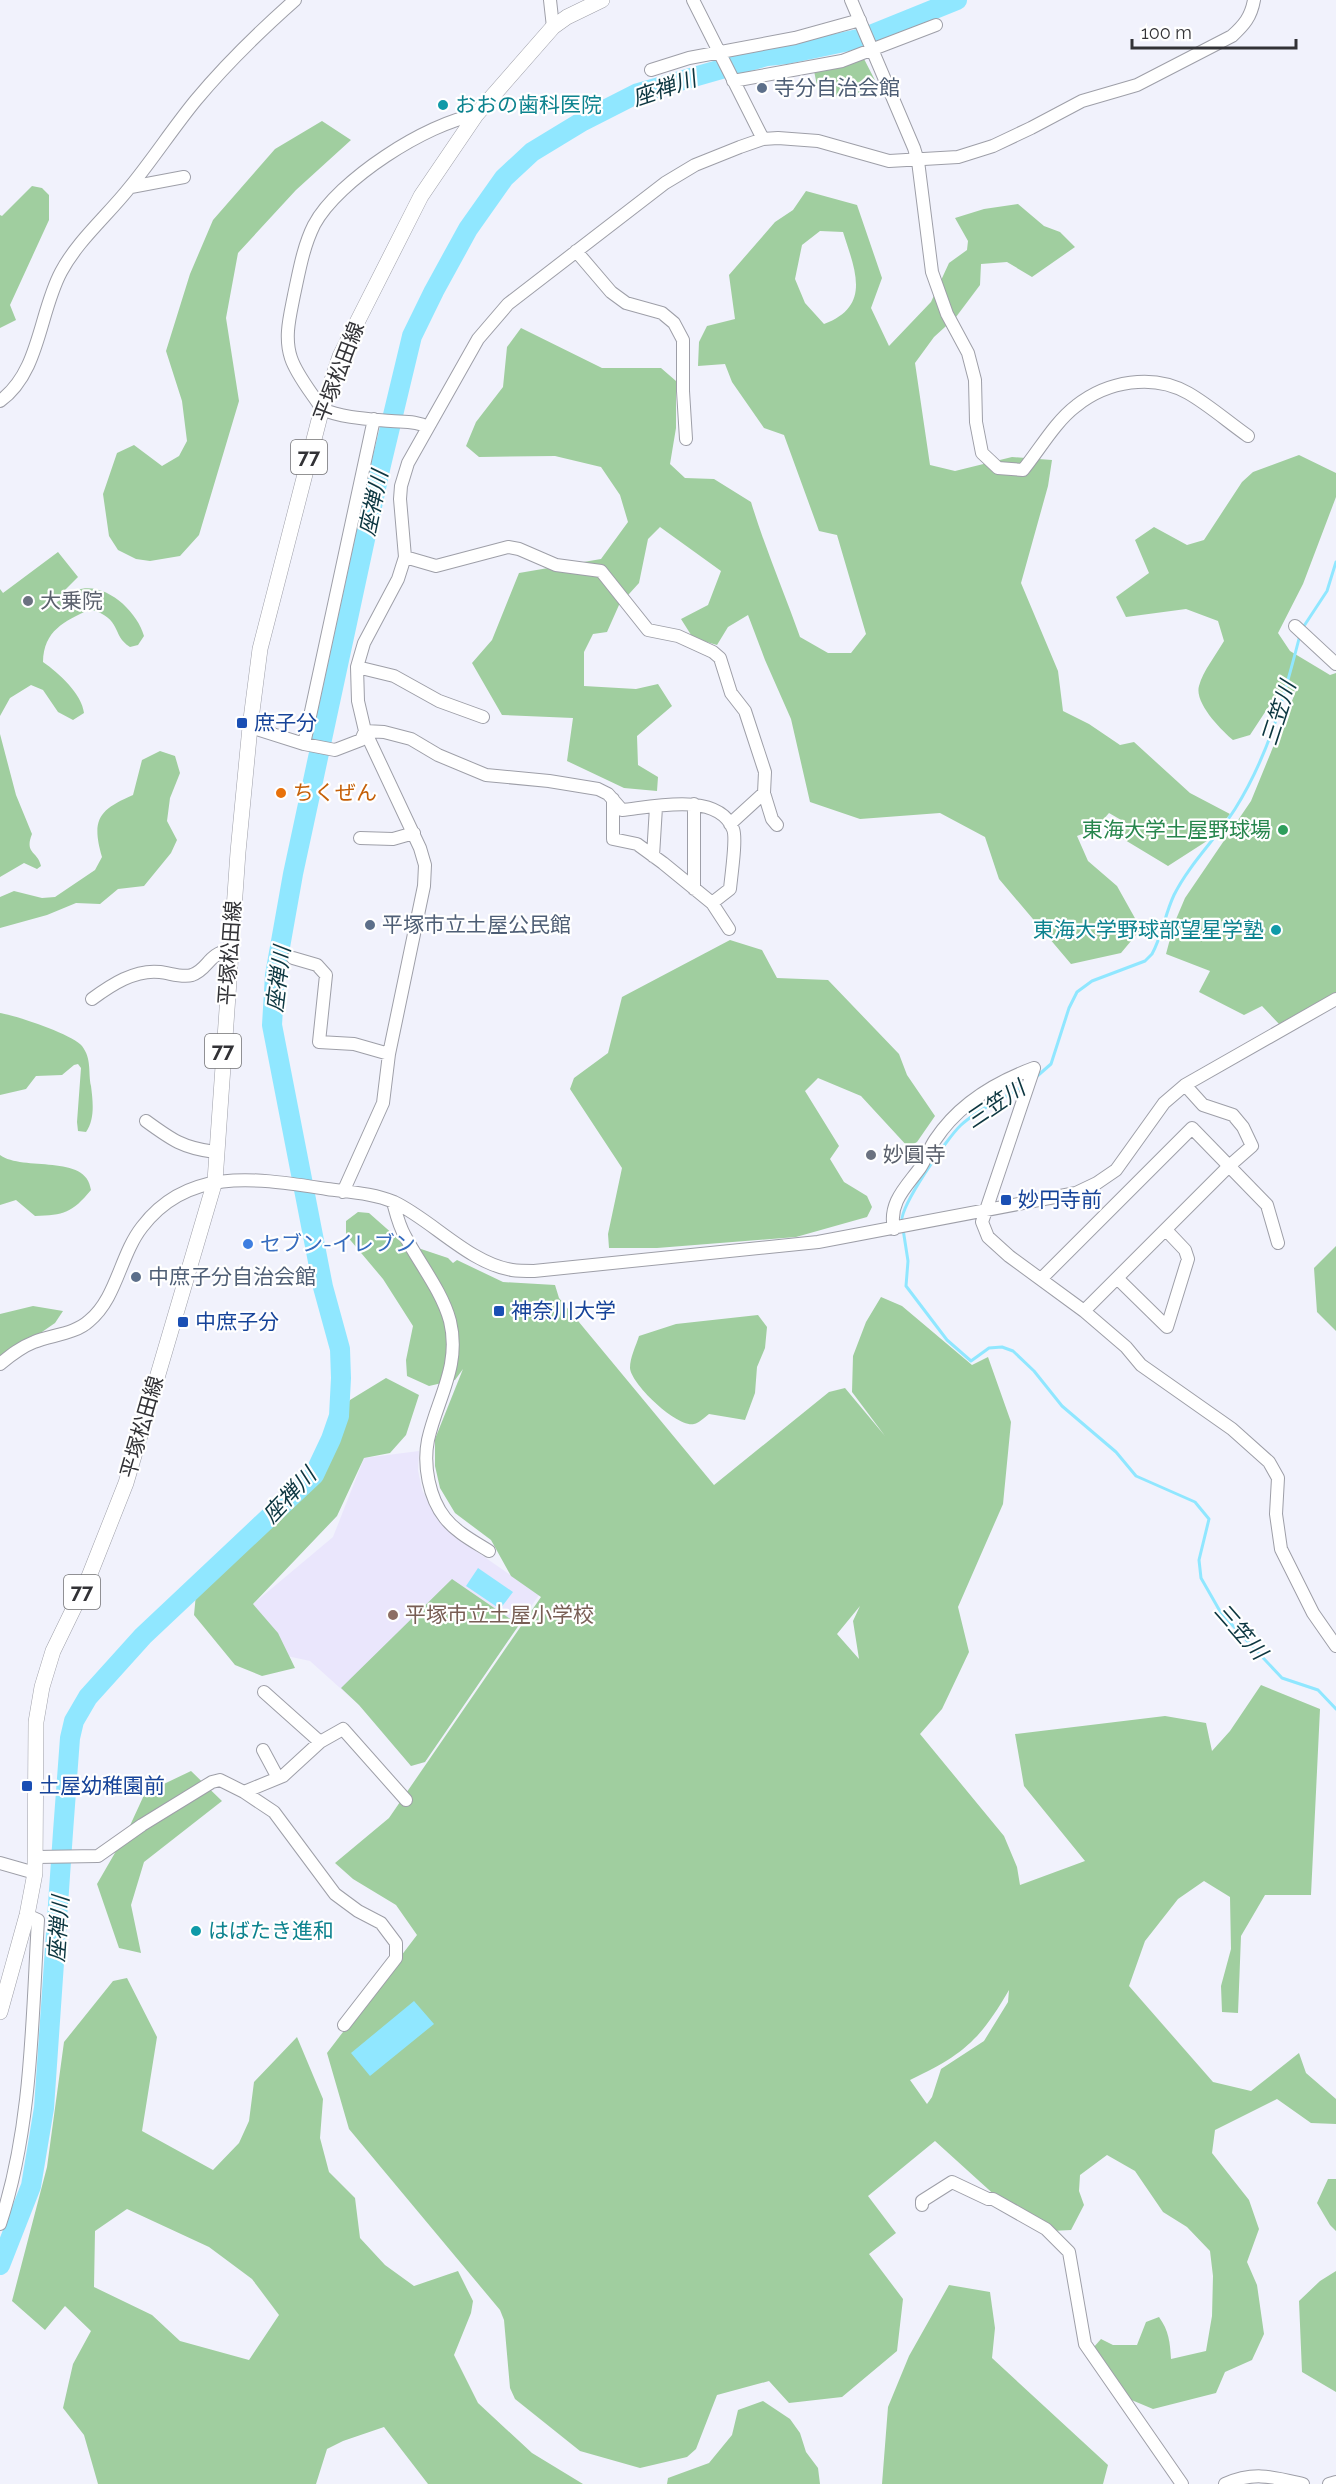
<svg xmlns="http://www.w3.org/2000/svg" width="1336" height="2484" viewBox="0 0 1336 2484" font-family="Raleway,'Noto Sans JP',sans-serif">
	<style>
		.education { fill: #eae6fc }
		.green { fill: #a0ce9f; fill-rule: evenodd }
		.water { fill: #90e7ff }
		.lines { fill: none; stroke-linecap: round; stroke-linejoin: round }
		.stream { stroke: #90e7ff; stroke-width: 3 }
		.river { stroke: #90e7ff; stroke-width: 20 }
		.minor-casing { stroke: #9e9fa8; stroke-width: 14 }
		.major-casing { stroke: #9e9fa8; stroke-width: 16 }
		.minor { stroke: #fff; stroke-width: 12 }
		.major { stroke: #fff; stroke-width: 15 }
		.service-dot { fill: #5c6f8a; stroke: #fff; stroke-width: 2 }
		.culture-dot { fill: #0f9aa8; stroke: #fff; stroke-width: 2 }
		.worship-dot { fill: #6b7280; stroke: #fff; stroke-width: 2 }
		.transit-dot { fill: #1a4fb4; stroke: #fff; stroke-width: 2 }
		.food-dot { fill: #e8710a; stroke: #fff; stroke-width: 2 }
		.leisure-dot { fill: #2e9e5b; stroke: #fff; stroke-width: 2 }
		.shop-dot { fill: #3f7fe0; stroke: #fff; stroke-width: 2 }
		.education-dot { fill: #8d6e63; stroke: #fff; stroke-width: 2 }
		.labels { text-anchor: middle; stroke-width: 4.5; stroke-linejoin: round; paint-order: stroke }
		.shield { fill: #fff; stroke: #707072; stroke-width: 1.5 }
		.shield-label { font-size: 20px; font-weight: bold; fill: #323236 }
		.service-label { font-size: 21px; fill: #4e5e75; stroke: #fff; text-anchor: start }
		.culture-label { font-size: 21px; fill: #0d838f; stroke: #fff; text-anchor: start }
		.street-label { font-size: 21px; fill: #323236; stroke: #fff }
		.worship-label { font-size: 21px; fill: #5b616d; stroke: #fff; text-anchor: start }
		.transit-label { font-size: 21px; fill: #164399; stroke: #fff; text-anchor: start }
		.food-label { font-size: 21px; fill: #c56008; stroke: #fff; text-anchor: start }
		.leisure-label { font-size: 21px; fill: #27864d; stroke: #fff; text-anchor: end }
		.shop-label { font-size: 21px; fill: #366cbe; stroke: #fff; text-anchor: start }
		.education-label { font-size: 21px; fill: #785e54; stroke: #fff; text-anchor: start }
		.water-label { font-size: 22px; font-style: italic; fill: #0c3640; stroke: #fff }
	</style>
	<rect width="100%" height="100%" fill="#f1f2fc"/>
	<path class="education" d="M419 1451 418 1470 422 1490 435 1515 460 1540 539 1595 425 1762 411 1766 359 1705 310 1661 287 1656 253 1604 333 1537 364 1458Z"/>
	<path class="green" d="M863 57 880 90 849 97 819 95 814 71Z
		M322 121 351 140 296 190 238 253 226 318 239 401 199 535 180 556 150 561 136 559 118 550 109 536 103 494 117 453 134 445 162 466 179 456 187 441 182 401 166 351 190 274 213 220 275 149Z
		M32 186 42 188 49 195V220L10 305 16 320 0 328V215L2 216Z
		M806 191 857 205 882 278 871 308 889 346 931 302 949 263 967 250 968 241 955 218 984 209 1018 204 1044 226 1060 232 1075 247 1032 277 1007 262 981 264 980 285 956 317 934 337 915 363 930 465 955 471 1012 457 1052 460 1048 486 1021 583 1058 671 1063 711 1089 724 1120 745 1134 742 1190 793 1230 814 1210 839 1168 866 1120 837 1128 824 1109 813 1095 829 1077 836 1088 861 1117 886 1141 929 1121 953 1071 964 999 879 985 837 940 813 860 819 810 802 791 719 765 660 748 615 728 627 717 645 693 638 681 619 708 605 721 571 660 527 648 539 639 583 619 605 607 632 593 634 584 652V686L636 689 658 684 672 706 637 736 638 765 658 777 657 791 624 788 567 761 573 718 502 715 472 663 492 640 519 573 601 559 628 522 620 495 601 467 555 456 479 457 466 446 476 422 503 387 507 347 521 328 602 368H661L676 381V428L670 464 685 478 714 479 751 502C765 548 784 592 800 637L828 653H851L866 634 837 535 819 531 784 435 764 428 732 382 725 364 698 366 699 342 707 326 735 319 729 275 775 222 793 210ZM820 231 843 232C855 270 872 306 824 324L805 303 795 279 802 245Z
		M1299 455 1336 473V497L1303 584 1278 633 1290 651 1330 675 1336 673V992L1279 1024 1262 1006 1244 1015 1199 992 1210 971 1166 954 1174 924 1185 898 1251 801 1296 691 1277 694 1250 735 1233 740C1222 731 1194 703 1199 686 1203 671 1216 655 1224 641L1218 621 1186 609 1126 617 1116 597 1149 573 1135 540 1154 527 1187 545 1204 540 1242 482 1253 472Z
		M58 552 78 577 49 606C59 602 67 594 77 590 105 581 137 611 144 636L138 645 130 647C111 635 123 619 90 609 64 622 44 630 43 662 59 673 82 694 84 713L73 720 58 712 43 690 31 685 10 698 0 716V589L3 593Z
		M0 734 16 795 32 834C24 854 38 851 41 866L37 869 24 863 0 877Z
		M160 751 175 756 180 773 170 798 167 821 177 840 171 853 144 886 118 889 100 904 76 903 47 915 0 928V897L14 891 42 898 55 897 95 870 102 857C91 819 99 810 133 795L142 760Z
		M730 940 762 950 777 978 828 980 899 1054 907 1075 935 1116 917 1142 908 1147 861 1096 818 1078 805 1091 839 1146 830 1159 844 1182 867 1196 872 1207 867 1217 796 1237 657 1248H609L608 1234 622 1168 570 1089 574 1078 608 1053 622 997Z
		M0 1013C15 1015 74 1035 82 1046 92 1059 88 1072 91 1086 93 1102 95 1119 86 1132L78 1131 77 1122 81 1068 78 1064 74 1065 62 1075 36 1076 26 1089 0 1095Z
		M0 1155C23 1172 87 1153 91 1190 72 1213 64 1215 35 1216L16 1200 0 1205Z
		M358 1212 369 1213 403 1243 448 1258 453 1263 457 1260 503 1282 555 1285 559 1298 714 1485 829 1392 845 1388 885 1436 852 1392 853 1356 866 1322 881 1297 902 1306 972 1365 988 1357 1011 1422 1003 1504 958 1607 969 1652 942 1709 920 1734 1004 1836 1017 1867 1020 1885 1085 1861 1024 1786 1015 1734 1165 1716 1206 1723 1212 1751 1230 1731 1261 1685 1320 1709 1311 1895H1265L1241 1936 1238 2013 1222 2012 1221 1986 1231 1949 1230 1897 1204 1881 1178 1899 1145 1941 1129 1986 1213 2082 1251 2091 1299 2053 1306 2073 1336 2099V2124L1311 2123 1277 2099 1215 2130 1212 2153 1249 2200 1259 2229 1247 2262 1257 2285 1264 2334 1252 2360 1225 2372 1216 2393 1153 2409 1122 2396 1093 2348 1101 2339 1113 2345H1137L1146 2322 1159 2317C1169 2331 1170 2342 1171 2359L1206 2351 1212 2316 1213 2276 1210 2251 1187 2227 1163 2212 1135 2171 1107 2155 1080 2175 1079 2191 1084 2205 1071 2230 1051 2231 999 2199 935 2141 868 2196 896 2233 869 2254 903 2299 897 2351 842 2397 789 2403 769 2381 717 2395 696 2449 687 2457 640 2468 580 2451 515 2399 510 2388 504 2320 500 2310 349 2129 327 2053 417 1935 396 1905 353 1879 335 1863 389 1818 541 1597 511 1576 491 1540 455 1513 440 1488 435 1466V1439L463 1369 455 1380 429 1386 407 1376 406 1360 413 1326 383 1279 346 1235V1221ZM860 1606 853 1621 859 1659 837 1634ZM1009 1990 1008 2002 984 2041 941 2069 932 2097 927 2104 910 2080C963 2055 980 2040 1009 1990Z
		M1336 1246V1331L1317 1312 1314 1268Z
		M33 1306 63 1311 55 1323 0 1361V1314Z
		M758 1315 767 1327 765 1348 757 1367 755 1393 745 1420 709 1414C705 1417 699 1423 694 1424 677 1428 631 1384 630 1368 630 1357 636 1346 639 1336L676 1324Z
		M386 1378 419 1395 406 1435 390 1453 364 1458 337 1516 253 1604 278 1633 295 1668 262 1676 235 1665 194 1615 196 1594 231 1551 301 1483 324 1441 350 1400Z
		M452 1579 519 1625 425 1762 411 1766 359 1705 341 1688Z
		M191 1771 222 1801 144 1862 131 1905 141 1953 119 1948 97 1884 127 1832 145 1793Z
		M127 1978 157 2037 142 2131 213 2170 239 2143 249 2121 254 2082 297 2037 323 2099 320 2138 329 2172 355 2198 360 2238 385 2265 414 2286 458 2271 473 2301 471 2313 454 2355 478 2403 532 2453 583 2484H428L384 2427 343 2441 327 2449 316 2484H98L84 2435 63 2408 73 2364 91 2331 65 2306 45 2330 12 2301 47 2167 64 2042 113 1981ZM127 2209 209 2247 252 2279 279 2315 249 2360 180 2341 152 2315 94 2287 95 2231Z
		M1328 2179H1336V2231L1330 2225 1317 2203Z
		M1336 2271V2392L1302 2372 1299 2301 1320 2281Z
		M949 2285 990 2292 995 2328 992 2358 1108 2465 1103 2484H882L888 2407 909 2356Z
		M763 2401 790 2419 800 2433 806 2452 818 2468 820 2484H667L668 2478 709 2463 732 2435 738 2410Z"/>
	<path class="water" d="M478 1568 513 1592 500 1609 466 1586Z
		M414 2001 434 2024 370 2076 351 2053Z"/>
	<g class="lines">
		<path class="stream" d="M1302 629 1327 591 1336 562
			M1035 1078 1051 1064 1069 1008 1077 992 1092 981 1145 961 1152 954C1162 936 1165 914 1174 895 1190 863 1216 839 1235 809 1269 755 1284 697 1300 635
			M902 1223C898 1208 948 1137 961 1125 979 1108 1004 1099 1024 1085
			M903 1229 908 1261 906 1286 947 1340 971 1361 989 1348 1002 1347 1013 1351 1034 1371 1062 1406 1116 1452 1136 1476 1195 1502 1209 1519 1199 1560 1201 1578 1221 1613 1282 1678 1318 1690 1336 1709"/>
		<path class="river" d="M0 2265 31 2186 44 2108 63 1832 70 1738 74 1721 88 1697 143 1636 314 1475 331 1439 339 1416 341 1378 340 1349 323 1287 272 1025 275 975 293 874 381 465 412 336 434 291 468 229 504 178 532 152 583 121 638 93 767 56 787 54 863 38 957 0"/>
		<g class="minor-casing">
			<path id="minor" d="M550 0 553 27
				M693 0 763 139
				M851 0 914 148 918 161 932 272 947 314 968 353 975 380 976 422 982 453 998 468 1023 470C1040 449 1055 422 1076 406 1107 381 1153 373 1188 393 1209 405 1228 422 1248 436
				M651 70 689 58 795 38 860 20
				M733 81 842 61 936 25
				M131 187 184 177
				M576 251 611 292 626 303 662 313 674 323 683 340V391L686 439
				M0 401C40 372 39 313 61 272 78 240 108 215 130 187 153 159 173 128 196 100 226 64 260 31 295 0
				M428 427C417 421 404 422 391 421 369 419 342 418 322 409 312 393 297 376 291 358 284 337 290 316 294 295 299 272 303 247 314 225 338 180 427 123 476 115
				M405 557 436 566 508 547 519 549 556 565 601 571 648 630 678 636 713 652 720 658 731 693 745 711 765 772 764 793 772 819 777 825
				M1295 626 1336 664
				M357 667 394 676 439 701 483 717
				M250 727 304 744 335 750 361 740 365 731 384 732 411 739 438 755 486 775 549 781 598 789 608 794 622 810C652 807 718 791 733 829 737 838 731 877 730 889L712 903
				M304 744 374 419
				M613 799V839L637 844 663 863 712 903 729 929
				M730 824 764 793
				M360 838 393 839 414 833
				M653 856 656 807
				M694 889V804
				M293 958 317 965 326 975 319 1042 354 1044 389 1054
				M92 999C111 985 135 969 160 972 170 973 182 978 192 975 209 969 207 954 230 950
				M1034 1068 982 1222 988 1237 1009 1256 1084 1311 1126 1347 1141 1365 1232 1429 1269 1462 1278 1478 1276 1514 1281 1549 1313 1613 1336 1646
				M146 1121C172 1140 183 1148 215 1152
				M343 1192 383 1103 389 1054 424 886 425 865 420 848 365 731 358 701 357 667 364 643 398 579 405 557 400 499 401 486 408 463 478 339 508 304 665 183 695 165 740 147 763 139 778 138 818 141 889 161 958 157 993 146 1031 128 1082 101 1137 85 1232 36C1244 25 1251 17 1254 0
				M393 1202C396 1213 399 1226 405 1236 419 1263 442 1291 450 1321 461 1366 437 1399 428 1440 423 1465 429 1498 445 1518 456 1532 473 1541 489 1551
				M894 1229C888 1203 906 1187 920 1168 926 1159 929 1149 935 1140 958 1105 996 1082 1034 1068
				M1042 1278 1192 1128 1267 1205 1278 1243
				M1117 1278 1167 1327 1188 1259 1185 1250 1166 1230
				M1084 1311 1228 1167 1252 1146 1243 1127 1233 1115 1203 1105 1185 1085
				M0 1364C11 1355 21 1347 34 1342 51 1335 75 1334 89 1321 117 1298 120 1255 142 1227 189 1165 260 1179 327 1189 348 1192 373 1193 394 1202 432 1220 469 1263 512 1270 519 1271 527 1271 534 1271L818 1242 1076 1193 1097 1183 1116 1170 1164 1103 1185 1085 1336 999
				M264 1692 320 1742
				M263 1750 278 1778
				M244 1792 283 1776 320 1742 343 1729 406 1800
				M36 1857 98 1856 142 1825 212 1782 220 1780 244 1792 274 1812 335 1894 358 1911 381 1923 396 1943V1958L344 2025
				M0 1863 35 1873
				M922 2205V2201L952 2182 988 2199H993L1046 2229 1069 2252 1085 2344 1182 2484
				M0 2224C32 2128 32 2021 38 1920L27 1915
				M1225 2484C1254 2471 1273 2477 1303 2484
				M1329 2484 1336 2482"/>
		</g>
		<g class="major-casing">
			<path id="major" d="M0 2012 27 1915 35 1873 36 1722 42 1687 53 1651 88 1579 126 1483 215 1181 238 852 250 727 260 649 320 416 340 356 421 196 476 115 553 27 567 17 602 0"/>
		</g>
		<use href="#minor" class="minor"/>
		<use href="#major" class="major"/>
	</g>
	<g class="service-dot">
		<circle cx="762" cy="88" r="6"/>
		<circle cx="370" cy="925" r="6"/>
		<circle cx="136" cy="1277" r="6"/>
	</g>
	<g class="culture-dot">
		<circle cx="443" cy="105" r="6"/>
		<circle cx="1276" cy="930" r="6"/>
		<circle cx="196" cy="1931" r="6"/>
	</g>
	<g class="worship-dot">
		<circle cx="28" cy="601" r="6"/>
		<circle cx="871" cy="1155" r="6"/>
	</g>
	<g class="transit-dot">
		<rect x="236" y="717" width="12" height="12" rx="3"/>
		<rect x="1000" y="1194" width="12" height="12" rx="3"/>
		<rect x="493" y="1305" width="12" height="12" rx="3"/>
		<rect x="177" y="1316" width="12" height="12" rx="3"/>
		<rect x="21" y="1780" width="12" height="12" rx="3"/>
	</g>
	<circle class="food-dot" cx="281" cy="793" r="6"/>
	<circle class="leisure-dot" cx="1283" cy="830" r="6"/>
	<circle class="shop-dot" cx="248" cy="1244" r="6"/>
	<circle class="education-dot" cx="393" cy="1615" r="6"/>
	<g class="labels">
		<g class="shield">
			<rect x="291" y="440" width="36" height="34" rx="4.5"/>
			<rect x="205" y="1034" width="36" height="34" rx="4.5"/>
			<rect x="64" y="1575" width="36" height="34" rx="4.5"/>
		</g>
		<g class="shield-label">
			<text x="309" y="464">77</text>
			<text x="223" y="1058">77</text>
			<text x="82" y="1599">77</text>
		</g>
		<g class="service-label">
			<text x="774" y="95">寺分自治会館</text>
			<text x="382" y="932">平塚市立土屋公民館</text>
			<text x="148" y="1284">中庶子分自治会館</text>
		</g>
		<g class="culture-label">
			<text x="455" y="112">おおの歯科医院</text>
			<text x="1264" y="937" text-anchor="end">東海大学野球部望星学塾</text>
			<text x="208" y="1938">はばたき進和</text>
		</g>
		<g class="street-label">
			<text transform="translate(339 372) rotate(-69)" y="7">平塚松田線</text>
			<text transform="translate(230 953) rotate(-86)" y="7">平塚松田線</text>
			<text transform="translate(142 1427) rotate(-74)" y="7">平塚松田線</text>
		</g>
		<g class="worship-label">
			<text x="40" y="608">大乗院</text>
			<text x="883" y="1162">妙圓寺</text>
		</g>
		<g class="transit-label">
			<text x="254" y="730">庶子分</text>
			<text x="1018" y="1207">妙円寺前</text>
			<text x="511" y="1318">神奈川大学</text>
			<text x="195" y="1329">中庶子分</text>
			<text x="39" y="1793">土屋幼稚園前</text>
		</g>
		<g class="food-label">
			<text x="293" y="800">ちくぜん</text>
		</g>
		<g class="leisure-label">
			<text x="1271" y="837">東海大学土屋野球場</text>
		</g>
		<g class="shop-label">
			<text x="260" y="1251">セブン-イレブン</text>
		</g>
		<g class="education-label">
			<text x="405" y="1622">平塚市立土屋小学校</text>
		</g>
		<g class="water-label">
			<text transform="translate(664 88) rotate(-19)" y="8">座禅川</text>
			<text transform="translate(373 503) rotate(-78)" y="8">座禅川</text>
			<text transform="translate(1278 713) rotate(-72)" y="8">三笠川</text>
			<text transform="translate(278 979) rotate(-83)" y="8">座禅川</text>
			<text transform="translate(995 1104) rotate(-34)" y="8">三笠川</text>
			<text transform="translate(289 1495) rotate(-47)" y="8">座禅川</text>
			<text transform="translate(1241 1631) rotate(49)" y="8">三笠川</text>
			<text transform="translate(58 1929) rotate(-86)" y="8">座禅川</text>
		</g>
	</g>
	<path d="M1132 39v9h164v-9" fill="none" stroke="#323236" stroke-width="3"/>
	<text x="1141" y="39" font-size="18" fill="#323236" stroke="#ffffff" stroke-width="4.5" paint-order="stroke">100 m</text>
</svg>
